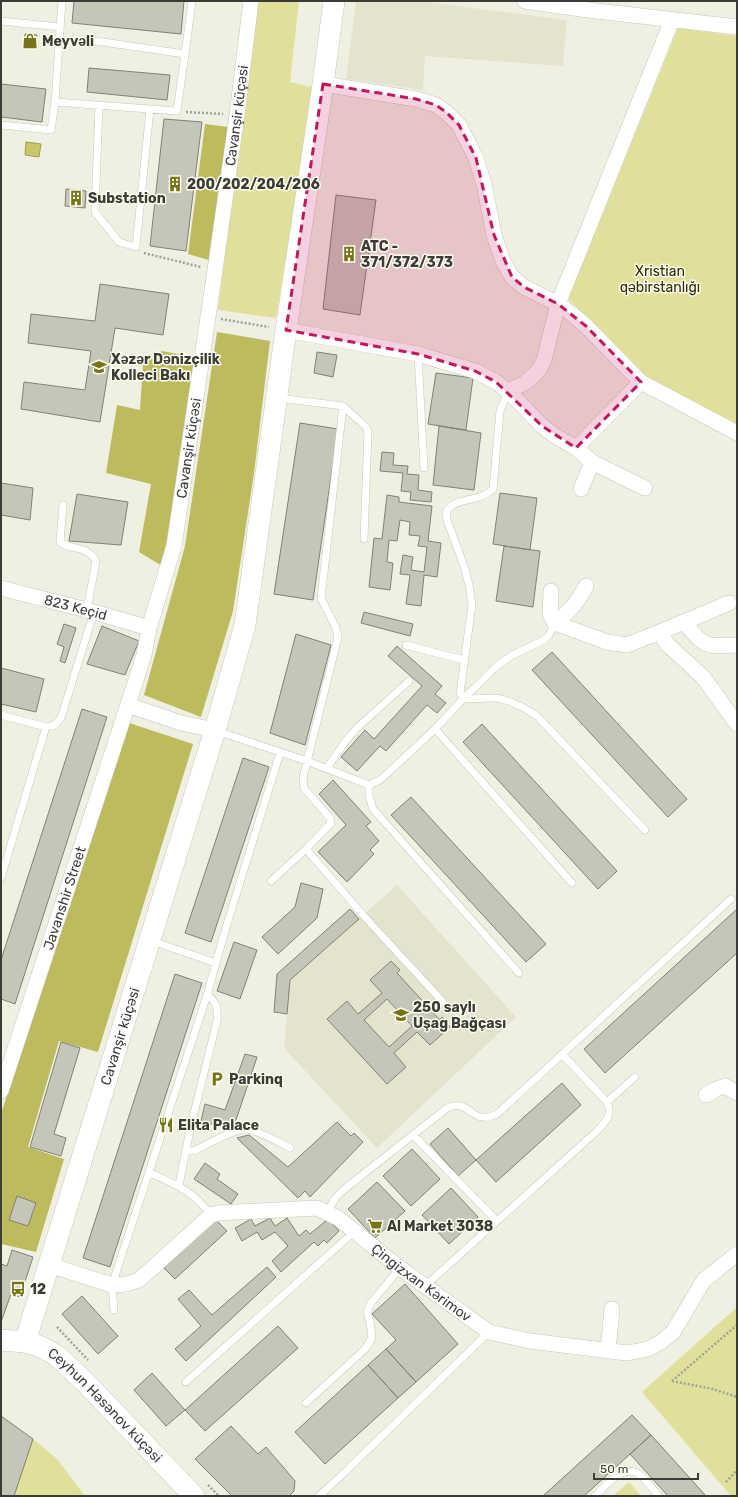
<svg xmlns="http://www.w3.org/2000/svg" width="738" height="1497" viewBox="0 0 738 1497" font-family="Rubik,sans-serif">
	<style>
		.built { fill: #e4e4ce }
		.green { fill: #e1e09a }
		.forest { fill: #bdbb5d }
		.water { fill: #c9c769; stroke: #9f9d5a }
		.building { fill: #c6c6b8; stroke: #818174; fill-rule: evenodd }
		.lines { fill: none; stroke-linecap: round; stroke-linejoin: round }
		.lane-casing { stroke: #c7c7ba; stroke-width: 8 }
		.street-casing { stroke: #c7c7ba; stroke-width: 16 }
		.secondary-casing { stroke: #c7c7ba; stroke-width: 22 }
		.path { stroke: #a1a297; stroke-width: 2.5; stroke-dasharray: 2 2; stroke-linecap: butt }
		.lane { stroke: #fff; stroke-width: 7 }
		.street { stroke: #fff; stroke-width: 15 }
		.secondary { stroke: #fff; stroke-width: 21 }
		.marked { fill: #c2185b; fill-opacity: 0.2; stroke: #c2185b; stroke-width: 3; stroke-dasharray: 8 5; stroke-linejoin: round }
		.labels { text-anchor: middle; stroke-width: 3; stroke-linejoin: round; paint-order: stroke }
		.poi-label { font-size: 14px; font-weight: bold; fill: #3c3c37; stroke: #fdfdef; text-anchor: start }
		.street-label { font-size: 14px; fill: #3c3c37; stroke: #fdfdef }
		.park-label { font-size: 14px; fill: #2e2c03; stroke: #fdfdef }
	</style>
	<rect width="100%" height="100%" fill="#eff0e1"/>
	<path class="built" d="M356 1H419L567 20 563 66 425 56 423 90 346 79Z
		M397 885 516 1017 377 1148 284 1048 290 980Z"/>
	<path class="green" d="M257 1H299L290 82 314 88 276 318 218 310Z
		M678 28 737 36V426L648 378 568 299Z
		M737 1307V1496H731L642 1392Z
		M33 1439 57 1459 85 1496H14Z
		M629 1482 641 1496H613Z"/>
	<path class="forest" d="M205 124 229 127 212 261 188 254Z
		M217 332 270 341 254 473 233 611 201 717 144 695 185 546Z
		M162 351 196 357 174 500 162 566 139 552 151 484 106 473 117 405 140 410 143 365Z
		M126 722 193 744 98 1052 59 1041 28 1147 64 1159 36 1252 1 1244V1114Z"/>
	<path class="water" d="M26 142 41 144 39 157 25 155Z"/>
	<path class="building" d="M74 1H184L181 34 72 23Z
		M25 34 37 35 35 48 24 46Z
		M89 68 170 75 167 100 87 92Z
		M1 84 46 89 42 122 1 117Z
		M164 119 202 122 186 251 150 246Z
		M66 189 86 191 85 208 65 206Z
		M336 195 376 200 360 315 323 309Z
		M100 284 169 294 163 335 115 328 100 422 21 409 24 382 85 390 91 351 28 343 31 314 95 321Z
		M317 352 337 355 333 377 314 373Z
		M436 373 473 378 466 430 428 424Z
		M300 423 338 429 313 600 274 594Z
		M439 426 481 433 474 490 433 485Z
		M382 452 394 453 393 465 408 466 407 474 419 475 418 490 432 492 431 502 410 500 411 492 401 491 403 473 380 471Z
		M1 483 33 488 30 520 1 515Z
		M500 493 537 498 530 550 493 544Z
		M77 494 128 502 121 545 69 541Z
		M387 495 399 497V502L432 506 428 541 441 543 437 577 424 575 421 606 406 604 410 575 400 574 403 555 413 557 411 570 424 572 427 547 418 546 420 536 409 535 410 522 400 520 397 541 389 540 387 562 393 563 390 590 369 587 374 538 382 539Z
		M504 546 540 551 533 607 496 601Z
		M364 612 413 624 410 636 361 623Z
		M64 624 76 628 65 663 60 661 64 647 57 644Z
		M102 626 139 641 125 675 87 664Z
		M296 634 331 645 305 745 270 733Z
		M397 646 442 686 435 694 446 703 437 713 427 705 386 751 380 746 357 771 341 757 365 730 374 739 422 686 388 656Z
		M552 652 687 799 668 817 532 670Z
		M1 668 44 679 36 712 1 704Z
		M82 709 107 717 15 1004 1 999V960Z
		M482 724 617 871 598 889 463 742Z
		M243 758 269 767 211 942 185 933Z
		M333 780 371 822 366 826 379 841 370 850 374 854 347 882 318 852 346 825 319 794Z
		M411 797 546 944 526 962 391 815Z
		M301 883 323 889 317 918 278 954 262 937 295 907Z
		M350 909 359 919 290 980 287 1014 274 1012 277 974Z
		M737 909V953L605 1073 584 1049Z
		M234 942 257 950 240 999 217 991Z
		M391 961 400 970 397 973 440 1020 442 1017 450 1027 430 1045 417 1032 394 1053 406 1067 387 1084 327 1019 347 1001 358 1014 382 993 370 980ZM387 999 412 1026 389 1047 364 1020Z
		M175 974 202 983 110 1267 83 1258Z
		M61 1042 80 1048 54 1134 66 1138 61 1156 30 1147Z
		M245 1054 257 1057 236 1120 222 1127 201 1121 205 1104 225 1110Z
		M562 1083 581 1105 496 1182 476 1160Z
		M337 1122 351 1136 354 1133 363 1142 310 1197 305 1191 298 1198 237 1138 249 1135 288 1167Z
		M448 1128 476 1160 458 1176 430 1144Z
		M412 1149 440 1179 411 1206 383 1176Z
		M205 1163 220 1174 217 1179 238 1194 231 1204 194 1179Z
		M377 1182 405 1211 375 1238 348 1209Z
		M451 1188 478 1217 449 1244 422 1215Z
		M17 1196 36 1203 28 1226 9 1220Z
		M270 1218 275 1226 287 1218 299 1236 306 1230 310 1234 328 1219 339 1231 327 1243 324 1240 318 1246 314 1242 281 1272 272 1261 288 1246 275 1232 262 1240 257 1232 242 1241 235 1228 251 1219 255 1226Z
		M216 1220 227 1231 175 1279 164 1268Z
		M12 1250 33 1257 20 1297 11 1294 1 1322V1264L7 1266Z
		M267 1267 276 1277 186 1361 175 1349 201 1326 178 1299 189 1290 212 1315Z
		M405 1284 458 1344 416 1382 386 1349 396 1340 372 1314Z
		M82 1296 118 1336 98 1354 62 1314Z
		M278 1326 298 1348 205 1431 185 1410Z
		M386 1349 416 1382 398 1398 368 1365Z
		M368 1365 398 1398 325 1464 295 1432Z
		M152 1373 185 1410 166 1426 134 1390Z
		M632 1415 651 1435 584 1496H543Z
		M1 1416 33 1439 14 1496H1Z
		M231 1426 258 1454 266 1447 295 1481 294 1491 289 1496H232L195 1459Z
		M651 1435 706 1496H668L630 1454Z"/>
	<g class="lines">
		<g class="lane-casing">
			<path id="lane" d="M62 1 55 102 177 111 185 54
				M1 21 60 27
				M96 41 185 54 192 1
				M99 105 95 212 119 242 136 247 150 109
				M1 125 51 130 55 102
				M418 354 424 468
				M508 391 500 411 493 489C478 504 457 495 446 512L447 520 464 566 469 585 472 605 460 693 464 698C473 700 480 698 489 698 507 697 524 707 538 717L645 830
				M279 398 343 406 366 427 368 432 364 539
				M63 505 60 542C71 551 86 544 96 561L87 610
				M406 645 464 660
				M1 715 46 727 55 725 61 718 94 612
				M435 729 572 883
				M217 731 307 761 369 785V796L373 809 519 973
				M327 768 345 742 356 729 409 681
				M369 785 380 780 391 770 435 729 464 698 498 665 511 656 544 640 549 635 555 623
				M306 849 363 915 443 1002
				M1 878 46 727
				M271 881 306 849 331 823 330 818 304 788 303 778 338 637 336 628 321 598 343 406
				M152 941 216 963
				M607 1102 635 1077
				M413 1135 497 1221
				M186 1151H194C206 1145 234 1129 246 1129 258 1130 278 1142 290 1148
				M150 1173C176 1184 194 1192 211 1215
				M179 1185 191 1125 217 1021C218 1008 217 1002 207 995
				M327 1212 336 1197 347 1187 447 1108C471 1097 470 1127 497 1114L731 899
				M425 1286 597 1131C606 1121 613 1116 607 1102L562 1054
				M114 1310 112 1285 207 995 225 931 280 753
				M186 1382 355 1231
				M306 1403 365 1349 372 1338 370 1322 367 1312 371 1303 400 1268
				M319 1496 345 1472 489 1332
				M595 1496C604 1487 622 1465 637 1473 645 1477 652 1489 659 1496"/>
		</g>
		<g class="street-casing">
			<g id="street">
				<path d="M525 1 588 10 737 27"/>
				<path d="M323 84 416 99 436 105 447 113 459 125 476 158 484 184 494 235 503 261 512 277 524 287 558 304 572 314 586 326 641 382 737 433"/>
				<path d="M286 330 418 354 475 371 496 382 508 391 542 426 557 437 576 448 592 462 581 489"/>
				<path d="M508 391 525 383 539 370 544 360 558 304 672 20"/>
				<path d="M576 448 641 382"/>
				<path d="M592 462 645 488"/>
				<path id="s1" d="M1 588 94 612 149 628"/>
				<path d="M551 591 550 614 555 623 607 642 627 645 660 632 667 644 703 677 737 724"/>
				<path d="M684 622C705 647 704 647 737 645"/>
				<path d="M555 623C570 611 577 603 586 586"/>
				<path d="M660 632 729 603"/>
				<path d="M128 705 181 723 215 730"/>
				<path id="s2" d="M1 1091 136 680 144 655 149 628 174 546 215 270 237 115 251 1"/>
				<path d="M706 1095 716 1089 725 1086 737 1093"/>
				<path id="s3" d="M49 1265 112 1285 127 1284 139 1280 211 1215 218 1213 317 1208 338 1218 400 1268 489 1332 530 1341 627 1353 648 1349 661 1342 673 1332 704 1280 737 1254"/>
				<path d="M608 1351 612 1309"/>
			</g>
		</g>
		<g class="secondary-casing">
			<g id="secondary">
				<path id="s4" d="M1 1340 25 1342 39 1346 56 1355 84 1381 194 1496"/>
				<path id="s5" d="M25 1342 215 730 245 625 286 330 323 84 334 1"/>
			</g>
		</g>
		<path class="path" d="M186 112 223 114
			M144 253 201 267
			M221 319 269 327
			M57 1327 88 1360
			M672 1381 737 1325
			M672 1381 713 1389 737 1397
			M726 1482 737 1470
			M208 1485 219 1496"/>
		<use href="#lane" class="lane"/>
		<use href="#street" class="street"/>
		<use href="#secondary" class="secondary"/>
	</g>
	<path class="marked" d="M323 84 416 99 436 105 447 113 459 125 476 158 494 235 512 277 524 287 558 304 586 326 641 382 576 448 542 426 496 382 475 371 418 354 286 330Z"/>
	<defs>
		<g id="shop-bare" transform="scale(1.2)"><path d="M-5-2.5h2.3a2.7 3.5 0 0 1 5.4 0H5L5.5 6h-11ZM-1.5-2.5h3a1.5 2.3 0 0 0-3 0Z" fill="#777418" stroke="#fdfdef" stroke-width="2.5" paint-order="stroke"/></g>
		<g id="building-bare" transform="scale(1.2)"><path d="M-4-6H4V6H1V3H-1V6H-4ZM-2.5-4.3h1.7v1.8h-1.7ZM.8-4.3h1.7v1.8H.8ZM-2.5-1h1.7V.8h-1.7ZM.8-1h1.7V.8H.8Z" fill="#777418" stroke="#fdfdef" stroke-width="2.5" paint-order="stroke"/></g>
		<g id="university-bare" transform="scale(1.2)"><path d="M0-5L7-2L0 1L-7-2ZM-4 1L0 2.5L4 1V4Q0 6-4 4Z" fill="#777418" stroke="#fdfdef" stroke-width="2.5" paint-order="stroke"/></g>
		<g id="school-bare" transform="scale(1.2)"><path d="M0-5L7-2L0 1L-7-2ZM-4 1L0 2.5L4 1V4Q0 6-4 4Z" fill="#777418" stroke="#fdfdef" stroke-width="2.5" paint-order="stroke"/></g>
		<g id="parking-bare" transform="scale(1.2)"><path d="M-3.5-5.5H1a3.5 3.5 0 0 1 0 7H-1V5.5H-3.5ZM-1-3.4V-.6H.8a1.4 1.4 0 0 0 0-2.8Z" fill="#777418" stroke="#fdfdef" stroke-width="2.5" paint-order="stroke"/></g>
		<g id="restaurant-bare" transform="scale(1.2)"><path d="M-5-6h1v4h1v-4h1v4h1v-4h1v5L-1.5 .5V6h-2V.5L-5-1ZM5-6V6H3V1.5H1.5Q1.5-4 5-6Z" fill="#777418" stroke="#fdfdef" stroke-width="2.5" paint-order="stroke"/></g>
		<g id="supermarket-bare" transform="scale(1.2)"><path d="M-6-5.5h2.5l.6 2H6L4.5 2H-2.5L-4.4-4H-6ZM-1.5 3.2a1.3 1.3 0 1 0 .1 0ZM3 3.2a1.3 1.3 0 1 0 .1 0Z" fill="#777418" stroke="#fdfdef" stroke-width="2.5" paint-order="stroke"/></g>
		<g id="bus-bare" transform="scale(1.2)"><path d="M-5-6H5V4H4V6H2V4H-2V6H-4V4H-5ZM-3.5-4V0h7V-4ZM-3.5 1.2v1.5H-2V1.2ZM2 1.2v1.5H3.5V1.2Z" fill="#777418" stroke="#fdfdef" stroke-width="2.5" paint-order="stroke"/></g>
	</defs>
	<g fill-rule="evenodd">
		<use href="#shop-bare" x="30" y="41"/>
		<use href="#building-bare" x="175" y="184"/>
		<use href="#building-bare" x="76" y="198"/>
		<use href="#building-bare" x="349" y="254"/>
		<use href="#university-bare" x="99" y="367"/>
		<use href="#school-bare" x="401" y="1015"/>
		<use href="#parking-bare" x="217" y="1079"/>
		<use href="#restaurant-bare" x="166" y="1125"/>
		<use href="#supermarket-bare" x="375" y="1226"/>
		<use href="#bus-bare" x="18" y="1289"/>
	</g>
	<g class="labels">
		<g class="poi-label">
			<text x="42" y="46">Meyvəli</text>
			<text x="187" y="189">200/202/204/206</text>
			<text x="88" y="203">Substation</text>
			<text x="361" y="251">ATC -<tspan x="361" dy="16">371/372/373</tspan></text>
			<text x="111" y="364">Xəzər Dənizçilik<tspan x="111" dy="16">Kolleci Bakı</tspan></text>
			<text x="413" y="1012">250 saylı<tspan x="413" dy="16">Uşag Bağçası</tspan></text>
			<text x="229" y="1084">Parkinq</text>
			<text x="178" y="1130">Elita Palace</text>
			<text x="387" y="1231">Al Market 3038</text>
			<text x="30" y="1294">12</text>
		</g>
		<g class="street-label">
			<text dy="5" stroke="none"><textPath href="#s2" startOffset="1007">Cavanşir küçəsi</textPath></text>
			<text dy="5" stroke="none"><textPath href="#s2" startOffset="671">Cavanşir küçəsi</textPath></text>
			<text dy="5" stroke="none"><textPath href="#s1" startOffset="77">823 Keçid</textPath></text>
			<text dy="5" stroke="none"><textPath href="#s2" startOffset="203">Javanshir Street</textPath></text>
			<text dy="5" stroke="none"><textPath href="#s5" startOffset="320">Cavanşir küçəsi</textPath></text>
			<text dy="5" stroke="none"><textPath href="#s3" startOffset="426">Çingizxan Kərimov</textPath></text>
			<text dy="5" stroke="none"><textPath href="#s4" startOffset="128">Ceyhun Həsənov küçəsi</textPath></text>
		</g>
		<g class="park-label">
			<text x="660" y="276">Xristian<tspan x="660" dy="16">qəbirstanlığı</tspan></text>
		</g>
	</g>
	<rect width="738" height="1497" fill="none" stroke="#3c3c37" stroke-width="4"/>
	<path d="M594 1473v6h104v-6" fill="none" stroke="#3c3c37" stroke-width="2"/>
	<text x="600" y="1473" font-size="12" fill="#3c3c37" stroke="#fdfdef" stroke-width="3" paint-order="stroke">50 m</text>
</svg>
